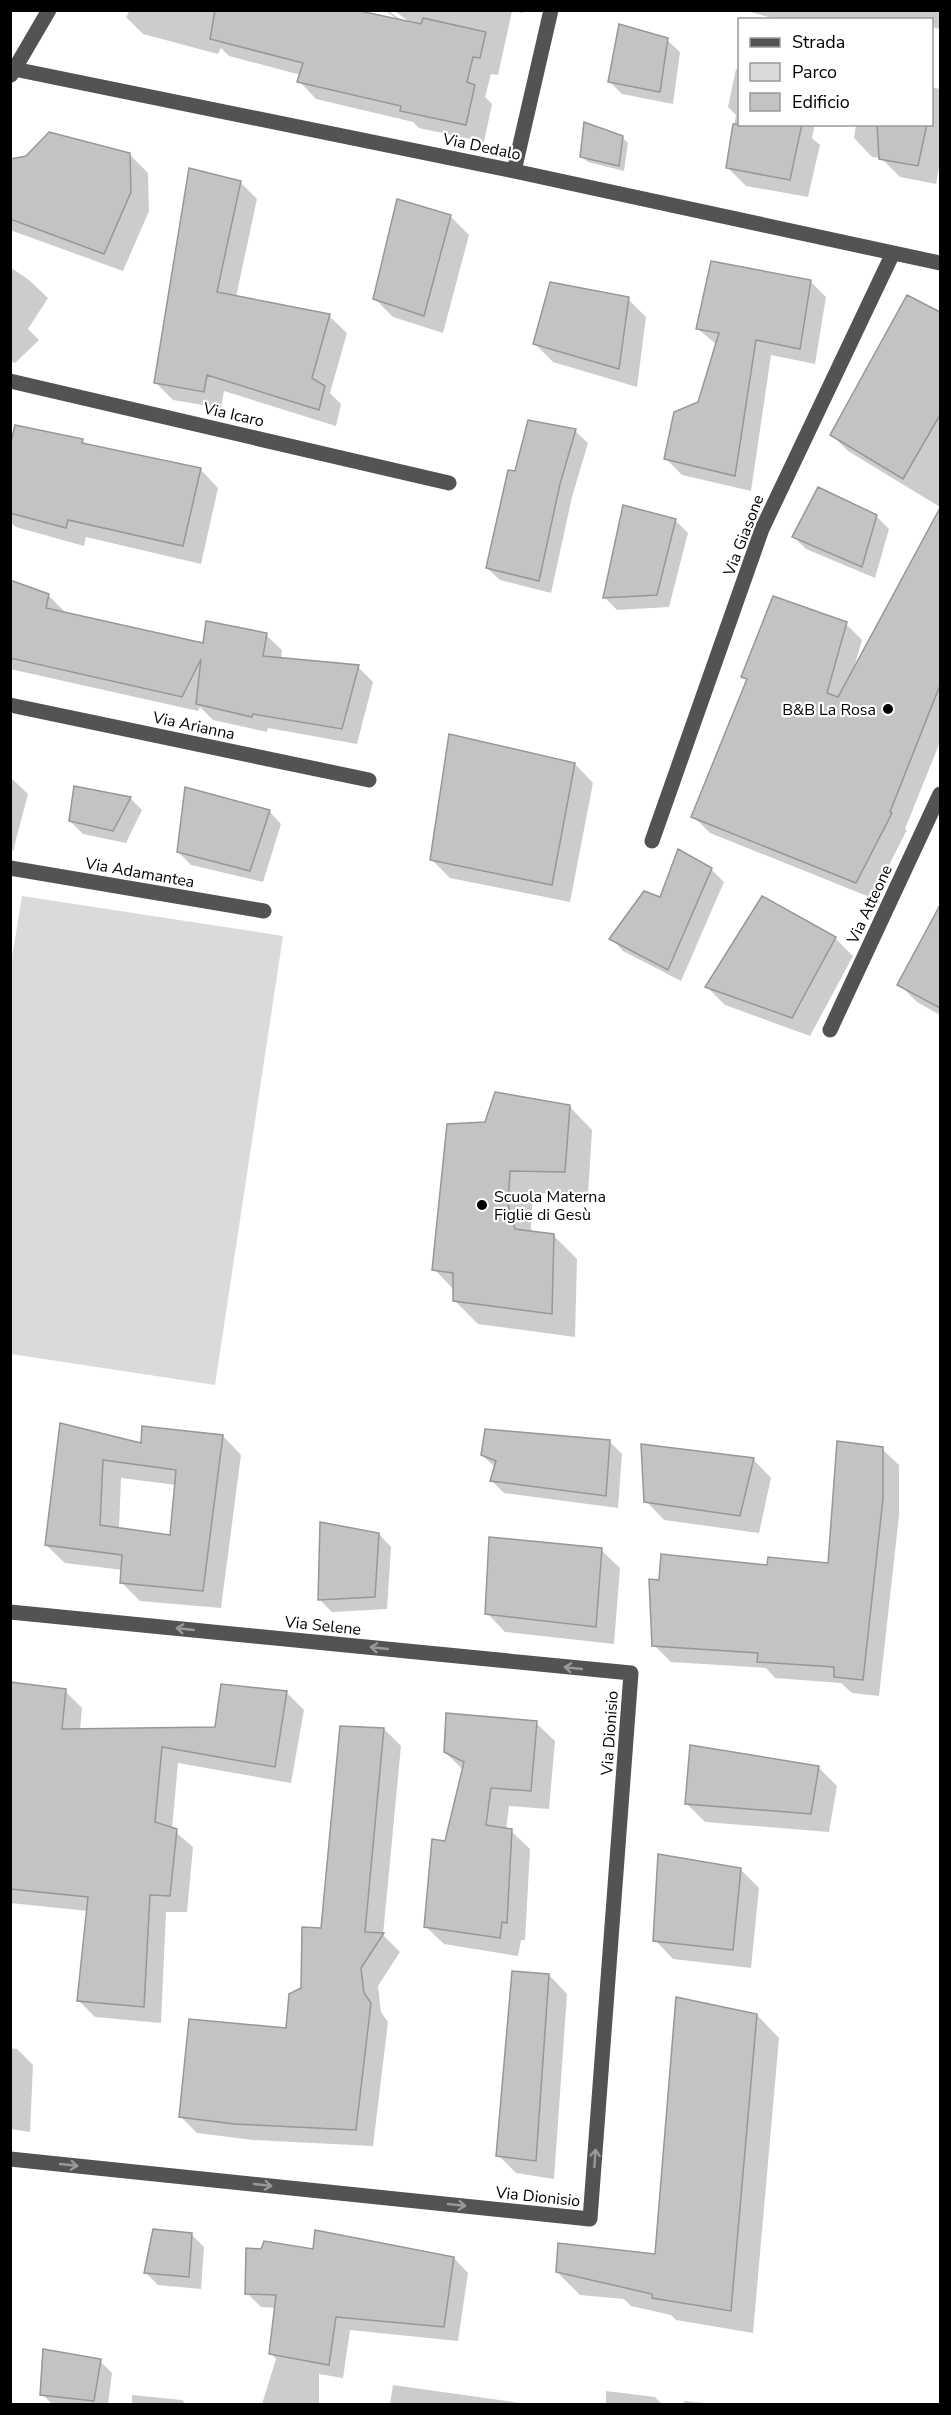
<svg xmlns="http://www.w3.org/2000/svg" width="951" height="2415" viewBox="0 0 951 2415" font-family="'Nunito Sans',sans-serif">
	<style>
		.green { fill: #dadada }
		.shadow { fill: #0003; fill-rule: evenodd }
		.building { fill: #c3c3c3; stroke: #979797; stroke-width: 1.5; fill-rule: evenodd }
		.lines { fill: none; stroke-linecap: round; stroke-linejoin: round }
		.minor { stroke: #535353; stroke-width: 15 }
		.oneway { stroke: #989898 }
		.poi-dot { fill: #000; stroke: #fff; stroke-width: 2 }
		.labels { text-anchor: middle; stroke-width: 4.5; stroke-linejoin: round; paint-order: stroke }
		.street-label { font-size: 16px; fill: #000; stroke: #fff }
		.poi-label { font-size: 16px; fill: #000; stroke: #fff; text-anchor: end }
	</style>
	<rect width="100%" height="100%" fill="#fff"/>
	<path class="green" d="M22 896 283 936 215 1385 11 1354 10 970Z"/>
	<path class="shadow" d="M130 10H325L418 34 384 10H387L430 40 431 37 393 10H524L523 13 512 11 498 75 491 74 485 97 492 104 484 142 419 128 413 122 316 99 299 81 301 75 229 56 221 48 218 54 143 34 126 17Z
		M743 10H940V29L932 27V20H780Z
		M667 40 680 52 673 104 622 94 610 82Z
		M736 69 740 70V124H815L812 138 820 145 808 197 746 186 728 168 736 115 728 107Z
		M932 87 940 89V163L936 184 900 177 881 158 872 157 854 138 856 124H932Z
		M622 137 628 143 624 171 588 162 581 156Z
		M129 154 148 173 149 211 123 271 10 230V160Z
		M240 182 257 199 236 297 329 316 347 333 330 393 341 404 336 426 224 391 221 408 173 400 156 383Z
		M398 201 451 217 469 235 443 333 393 317 375 299Z
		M10 267 29 280 48 298 28 329 39 340 15 363 10 361Z
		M810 281 826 297 815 364 771 355 751 491 682 475 666 459 699 403 717 345 698 329Z
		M908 297 940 313V507L848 451 832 435Z
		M628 299 646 317 637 387 553 362 535 344Z
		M575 431 588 443 572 497 551 593 500 580 487 568 516 473Z
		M82 441 87 445 200 469 218 488 201 564 86 537 84 546 16 527 10 522V452Z
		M876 516 889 529 875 578 806 549 794 537Z
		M675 520 688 533 669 607 617 610 605 598Z
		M925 539 940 546V742L905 829 907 830 872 898 710 833 693 816 748 681 743 676 846 624 862 640 854 668Z
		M10 582 48 595 64 611 63 614 205 645 266 635 282 650 281 659 358 667 373 682 357 744 268 728 267 732 213 720 200 707 198 711 10 669Z
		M575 764 593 783 570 902 450 878 432 860Z
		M10 777 28 794 13 851H10Z
		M130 798 142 810 126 843 83 834 70 821Z
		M269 811 281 824 263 882 191 865 178 852Z
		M711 869 724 882 681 981 623 951 611 938 661 899Z
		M940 919V1015L917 1002 899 984Z
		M835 938 853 956 810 1036 725 1005 707 987Z
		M569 1106 592 1130 588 1194 533 1193 531 1228 532 1233 554 1236 577 1259 575 1337 478 1324 454 1300V1290L434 1269 486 1124Z
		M61 1425 142 1445 223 1436 241 1455 221 1608 140 1601 122 1583 123 1570 65 1563 46 1545ZM121 1478 176 1485 171 1536 119 1529Z
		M609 1441 622 1454 618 1508 504 1493 492 1481 496 1468 482 1455Z
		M882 1449 899 1465V1516L879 1696 852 1693 841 1683 775 1678 766 1668 671 1662 654 1645 661 1581 768 1566 829 1565Z
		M753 1459 771 1478 759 1533 664 1520 646 1501Z
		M379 1534 391 1547 387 1609 332 1612 319 1599Z
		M601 1550 620 1568 614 1644 505 1632 487 1613Z
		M10 1684 65 1691 82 1708 80 1730 216 1729 222 1685 287 1693 304 1710 291 1783 178 1763 172 1829 193 1847 187 1912H166L161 2023 95 2017 78 2000 88 1911 10 1903Z
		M536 1723 555 1741 549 1809 509 1806 506 1830 511 1831 530 1849 525 1940H521L518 1956 444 1944 425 1926 463 1770 445 1752Z
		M384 1729 401 1746 383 1935 400 1952 378 1986 381 2012 388 2022 373 2146 253 2140 197 2133 180 2116 288 2030 322 1930Z
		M819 1768 837 1786 829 1832 705 1822 686 1803Z
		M740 1869 759 1888 751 1968 673 1959 655 1940Z
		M549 1975 567 1994 554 2179 516 2173 498 2155Z
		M757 2015 779 2038 753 2333 676 2320 671 2315 631 2306 624 2299 580 2295 558 2273 560 2244 656 2256Z
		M10 2048 17 2049 33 2065 30 2132 10 2129Z
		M191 2234 204 2247 201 2289 158 2285 145 2272Z
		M315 2250 454 2258 468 2273 458 2341 350 2330 343 2378 319 2374V2404H262L276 2359 271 2353 276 2308 261 2307 247 2293Z
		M99 2360 112 2373 108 2404H52L42 2394Z
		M393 2385 527 2404H390Z
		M606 2391 655 2397 662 2404H606Z
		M132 2395 182 2400 186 2404H132Z
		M684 2401 715 2404H684Z"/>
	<path class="building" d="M215 10H355L421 24 423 18 486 32 480 58 473 57 467 82 475 85 466 125 400 111 401 106 297 82 303 63 210 39Z
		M619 24 668 38 660 92 608 82Z
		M584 122 623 136 619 166 580 157Z
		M733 124H802L790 180 726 168Z
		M877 124H927L918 166 879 159Z
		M49 132 130 153 131 192 104 254 10 219V159L26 156Z
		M189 168 241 181 217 292 330 314 312 378 325 386 319 410 207 375 204 392 154 383Z
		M397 199 451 215 424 316 373 299Z
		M711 261 811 280 800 349 756 340 735 476 664 459 674 412 698 402 719 333 696 329Z
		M550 282 629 297 619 369 533 344Z
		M907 295 940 312V415L903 479 830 435Z
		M528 420 576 429 560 484 539 581 486 568 508 470 515 471Z
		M15 425 83 439 82 443 201 468 183 546 68 520 66 528 10 513V446Z
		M818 487 877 515 862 567 792 537Z
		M623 505 676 519 657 595 603 598Z
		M940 508V685L890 812 892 813 856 883 691 817 747 679 741 677 773 596 847 622 827 693 838 697Z
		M10 580 49 594 46 608 203 643 206 621 267 633 263 656 359 665 342 729 253 714 252 717 196 704 201 659 182 697 10 658Z
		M449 734 575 763 552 885 430 860Z
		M74 786 131 797 113 831 69 821Z
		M185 787 270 810 250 871 177 852Z
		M678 849 712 868 668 970 609 939 644 891 660 897Z
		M762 896 836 937 792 1018 705 987Z
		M940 905V1008L897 985Z
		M495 1092 570 1105 565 1172 510 1171 508 1204 515 1229 554 1234 552 1314 453 1301V1273L432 1270 447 1124 485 1122Z
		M60 1423 141 1443 142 1426 223 1435 203 1591 120 1583 122 1555 45 1545ZM103 1460 176 1470 170 1535 100 1525Z
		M485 1429 610 1440 606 1496 490 1481 496 1461 481 1455Z
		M837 1441 883 1447V1499L863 1680 834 1677V1667L757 1662 758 1653 652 1646 649 1579 659 1580 661 1554 767 1565 768 1557 828 1563Z
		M641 1444 754 1458 740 1516 644 1502Z
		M320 1522 379 1533 375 1597 318 1600Z
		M489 1537 602 1548 596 1627 485 1614Z
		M10 1682 66 1689 62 1729 215 1727 221 1684 287 1691 275 1767 162 1747 155 1822 177 1829 170 1896 150 1895 144 2007 77 2001 88 1897 10 1889Z
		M446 1713 537 1721 531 1791 491 1788 486 1825 512 1829 507 1923 502 1922 500 1938 424 1927 432 1839 445 1841 464 1762 444 1752Z
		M340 1726 384 1728 365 1932 384 1933 361 1968 364 1993 371 2003 356 2130 234 2124 179 2117 189 2019 286 2028 289 1994 301 1988 302 1927 321 1928Z
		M690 1745 819 1766 811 1814 685 1804Z
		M658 1854 741 1868 733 1950 653 1941Z
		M512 1971 549 1974 536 2161 496 2156Z
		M676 1997 757 2014 731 2311 652 2298V2294L556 2272 558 2243 655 2254Z
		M153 2229 192 2233 189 2277 144 2273Z
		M315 2230 454 2257 444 2327 336 2317 329 2365 269 2354 276 2295 245 2294 246 2248 261 2249 264 2241 313 2249Z
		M43 2349 101 2359 94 2401 40 2395Z"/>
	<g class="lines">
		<path class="minor" d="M14 69 514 171 940 263
			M11 75 49 10
			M514 171 551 10
			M10 381 449 483
			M10 705 369 780
			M652 841 762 529 893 253
			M10 868 264 911
			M830 1030 940 794
			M10 1612 631 1673 590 2219 10 2159"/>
	</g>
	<defs><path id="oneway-shaft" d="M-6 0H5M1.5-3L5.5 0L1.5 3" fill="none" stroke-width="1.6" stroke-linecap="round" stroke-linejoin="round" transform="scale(1.5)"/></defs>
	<g class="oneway">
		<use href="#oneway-shaft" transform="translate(185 1629) rotate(-174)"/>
		<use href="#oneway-shaft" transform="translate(379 1648) rotate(-174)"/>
		<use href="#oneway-shaft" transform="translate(573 1668) rotate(-174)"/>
		<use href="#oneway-shaft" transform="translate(595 2158) rotate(-86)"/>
		<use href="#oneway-shaft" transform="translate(69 2165) rotate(6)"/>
		<use href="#oneway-shaft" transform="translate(263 2185) rotate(6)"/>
		<use href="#oneway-shaft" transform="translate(457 2205) rotate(6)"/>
	</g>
	<g class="poi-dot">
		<circle cx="888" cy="709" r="6"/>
		<circle cx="482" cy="1205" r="6"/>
	</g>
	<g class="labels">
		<g class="street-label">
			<text transform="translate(482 146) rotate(12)" y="6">Via Dedalo</text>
			<text transform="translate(234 414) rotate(13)" y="6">Via Icaro</text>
			<text transform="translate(743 535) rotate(-69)" y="6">Via Giasone</text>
			<text transform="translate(194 725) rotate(12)" y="6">Via Arianna</text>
			<text transform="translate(140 872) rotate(10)" y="6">Via Adamantea</text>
			<text transform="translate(869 904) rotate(-65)" y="6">Via Atteone</text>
			<text transform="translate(323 1625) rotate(6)" y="6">Via Selene</text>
			<text transform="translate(609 1733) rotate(-86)" y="6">Via Dionisio</text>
			<text transform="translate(538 2196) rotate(6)" y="6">Via Dionisio</text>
		</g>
		<g class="poi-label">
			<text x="876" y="715">B&amp;B La Rosa</text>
			<text x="494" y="1202" text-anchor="start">Scuola Materna<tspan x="494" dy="18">Figlie di Gesù</tspan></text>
		</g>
	</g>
	<rect width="951" height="2415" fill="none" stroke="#000000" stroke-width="24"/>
	<rect x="738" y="18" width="195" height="108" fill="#ffffff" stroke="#999999" stroke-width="1.5"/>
	<rect x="750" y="38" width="30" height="9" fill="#535353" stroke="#999999" stroke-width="1.5"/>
	<text x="792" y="48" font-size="18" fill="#000000">Strada</text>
	<rect x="750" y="63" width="30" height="18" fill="#dadada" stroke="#999999" stroke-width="1.5"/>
	<text x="792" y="78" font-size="18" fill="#000000">Parco</text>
	<rect x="750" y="93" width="30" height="18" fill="#c3c3c3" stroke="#999999" stroke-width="1.5"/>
	<text x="792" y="108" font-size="18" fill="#000000">Edificio</text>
</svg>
